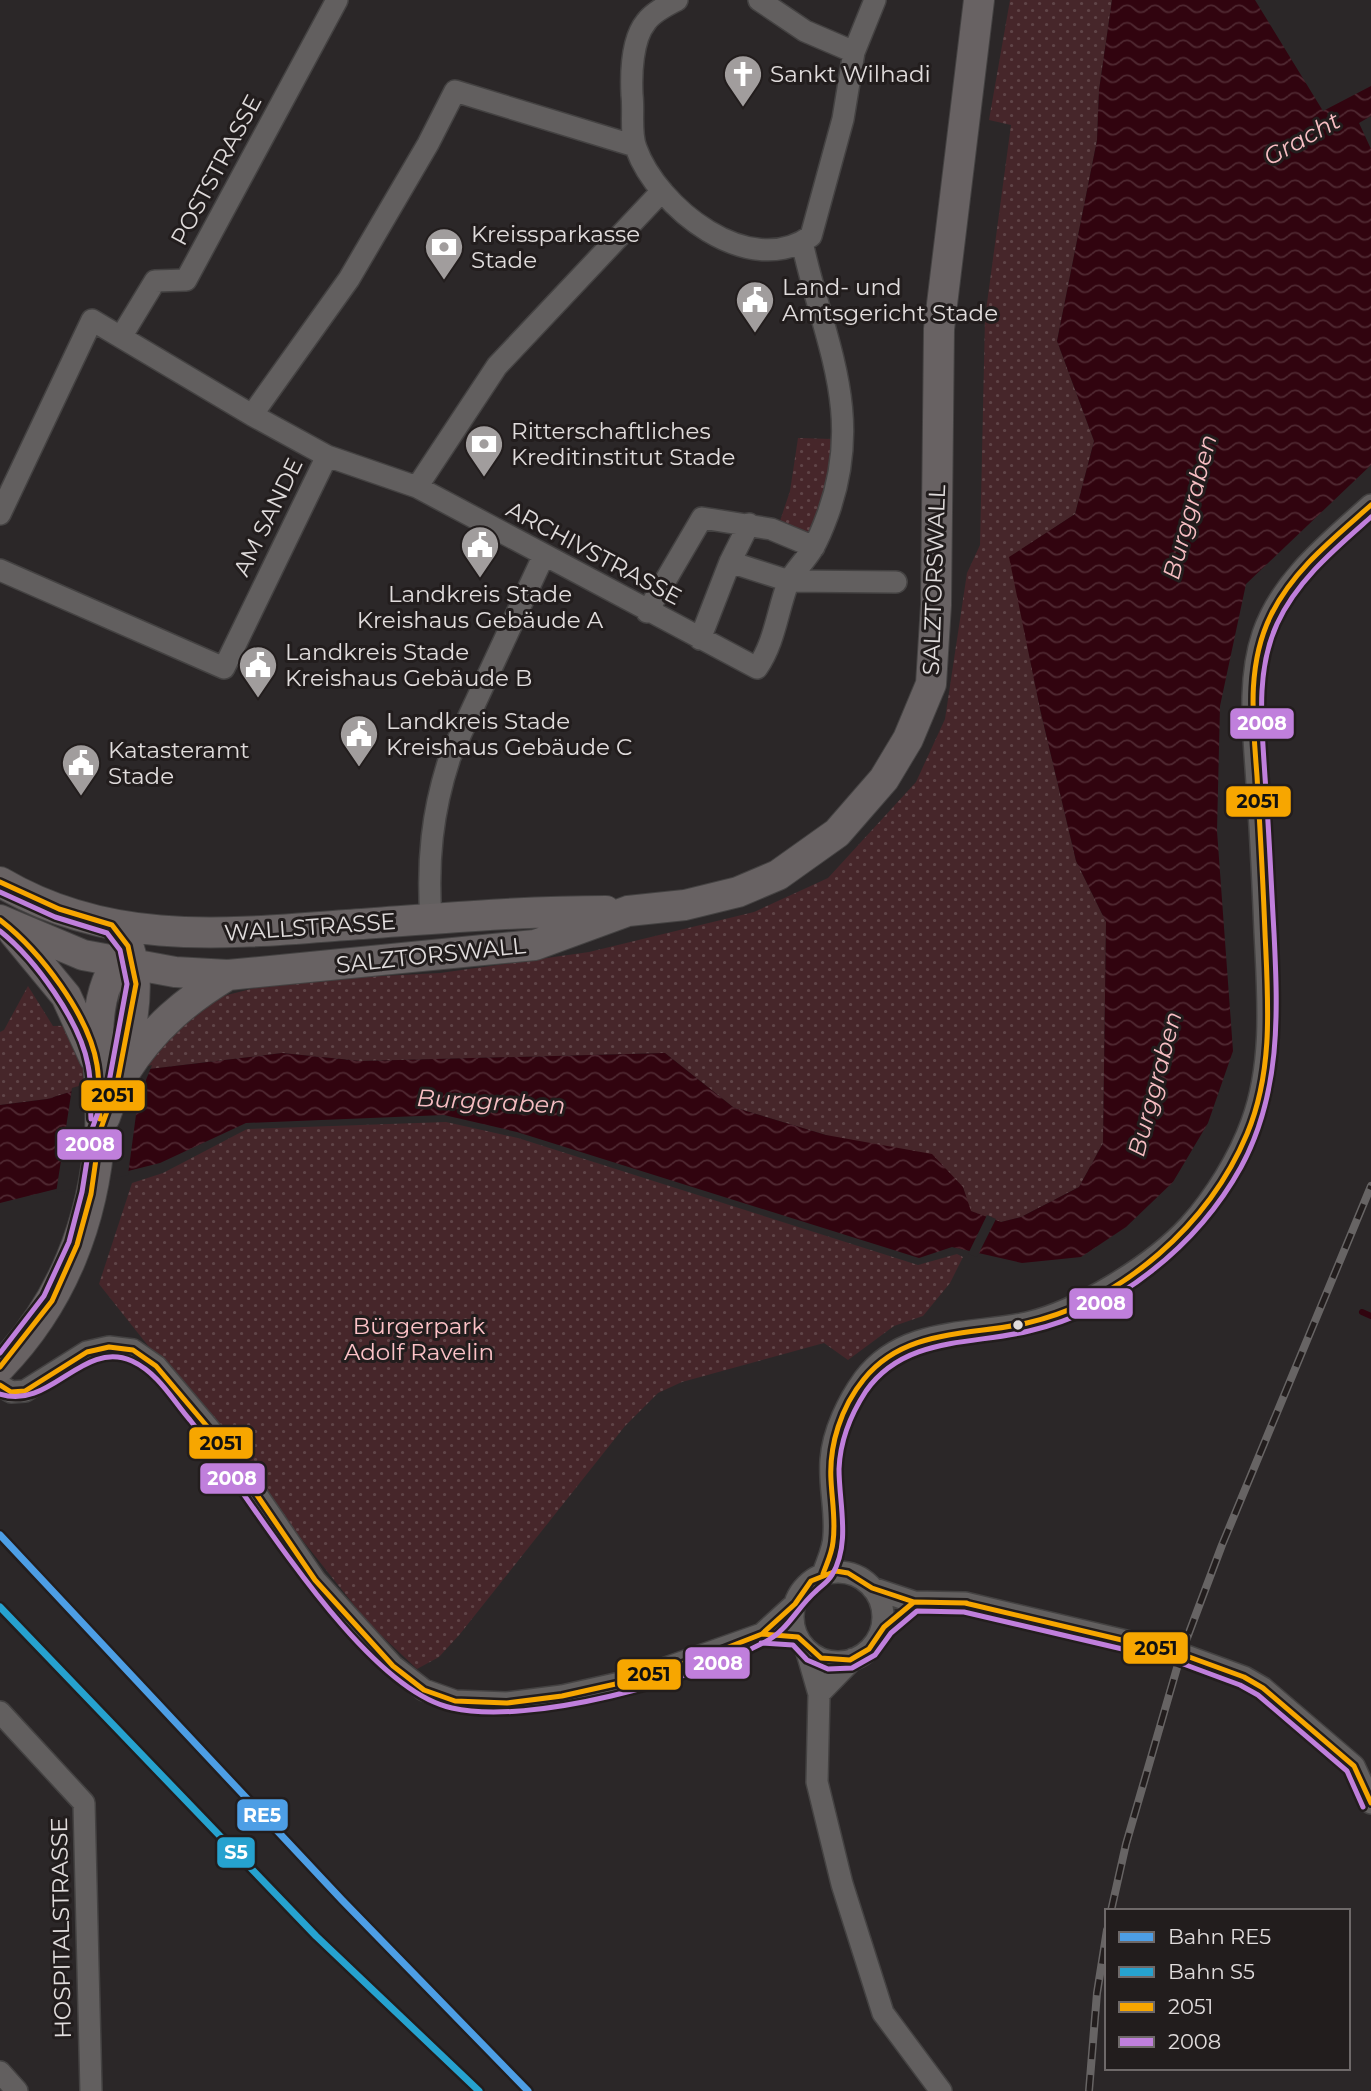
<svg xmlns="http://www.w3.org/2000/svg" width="1371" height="2091" viewBox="0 0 1371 2091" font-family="Montserrat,sans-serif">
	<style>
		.park { fill: url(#park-dots) }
		.water { fill: url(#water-waves) }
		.pier { fill: #2b2728 }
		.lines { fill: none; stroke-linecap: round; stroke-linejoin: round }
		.stream { stroke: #31040f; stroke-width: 6 }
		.minor-casing { stroke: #444242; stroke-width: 24 }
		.secondary-casing { stroke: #444242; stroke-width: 32 }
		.minor { stroke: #625f5f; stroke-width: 21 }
		.secondary { stroke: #686263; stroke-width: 30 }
		.rail-casing { stroke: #676464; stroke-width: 8 }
		.rail { stroke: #221d1d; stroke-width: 5; stroke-dasharray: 16; stroke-linecap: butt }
		.bus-1-casing { stroke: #221d1d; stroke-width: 10 }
		.bus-2-casing { stroke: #221d1d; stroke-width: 10 }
		.bus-1 { stroke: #f7a600; stroke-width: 5 }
		.bus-2 { stroke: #c07fdc; stroke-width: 5 }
		.rail-1-casing { stroke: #221d1d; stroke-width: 12 }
		.rail-2-casing { stroke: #221d1d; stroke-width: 12 }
		.rail-1 { stroke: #4d9ee5; stroke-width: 7 }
		.rail-2 { stroke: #26a2cf; stroke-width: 7 }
		.bus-dot { fill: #e0dcdc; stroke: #221d1d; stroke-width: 2.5 }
		.labels { text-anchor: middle; stroke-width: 6; stroke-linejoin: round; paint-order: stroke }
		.poi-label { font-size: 23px; fill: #e0dcdc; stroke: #221d1d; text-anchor: start }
		.street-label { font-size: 23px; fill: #e0dcdc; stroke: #221d1d }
		.park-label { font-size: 23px; fill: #fcc2c7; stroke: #221d1d }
		.water-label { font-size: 24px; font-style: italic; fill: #f6bdc2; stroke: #221d1d }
		.line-badge { stroke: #221d1d; stroke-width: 2.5 }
		.badge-label { font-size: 19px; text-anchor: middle; font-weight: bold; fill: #fff }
		.pale-badge-label { font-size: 19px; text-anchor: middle; font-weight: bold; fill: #111 }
	</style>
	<defs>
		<pattern id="park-dots" width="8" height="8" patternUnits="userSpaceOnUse" patternTransform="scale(1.75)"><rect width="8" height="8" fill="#46262a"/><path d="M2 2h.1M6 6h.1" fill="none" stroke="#604548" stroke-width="1.8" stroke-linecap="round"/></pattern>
		<pattern id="water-waves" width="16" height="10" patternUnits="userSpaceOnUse" patternTransform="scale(1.75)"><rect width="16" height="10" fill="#31040f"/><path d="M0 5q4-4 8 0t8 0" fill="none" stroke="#4f2831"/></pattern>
	</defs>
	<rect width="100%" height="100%" fill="#2b2728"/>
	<path class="park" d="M1010 0H1112L1099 90 1097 140 1057 341 1094 441 1075 514 1010 557 1040 709 1076 861 1106 922 1103 1143 1079 1187 1021 1217 1001 1222 970 1211 963 1187 826 1135 733 1107 665 1053 361 1061 282 1053 141 1070 47 1099 0 1105V1032L4 1030 28 986 53 1026 183 1023 223 996 283 981 440 973 589 952 754 912 828 878 916 782 945 719 967 573 980 545 985 318 1011 125 989 120Z
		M798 438 832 439 830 479 811 532 804 534 780 521 790 491Z
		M446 1122 518 1138 918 1265 957 1254 963 1257 950 1283 923 1316 894 1326 848 1360 824 1343 682 1382 658 1393 625 1426 460 1634 439 1657 417 1669 369 1624 99 1284 132 1183 163 1173 247 1129Z"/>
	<path class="water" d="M1112 0H1255L1323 111 1371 86V116L1359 123 1371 149V465L1246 584 1220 706 1217 831 1233 1051 1208 1123 1173 1182 1126 1227 1081 1257 1022 1263 952 1247 919 1258 517 1132 444 1115 246 1123 160 1163 0 1203V1105L47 1099 141 1070 282 1053 361 1061 665 1053 733 1107 826 1135 932 1154 963 1187 971 1211 1001 1222 1021 1217 1079 1187 1103 1143 1106 922 1076 861 1040 709 1009 557 1075 514 1094 441 1057 341 1097 140 1099 90Z"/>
	<path class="pier" d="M152 1065 138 1100 128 1175 56 1193 72 1088Z
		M987 1215 996 1219 977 1257 968 1254Z"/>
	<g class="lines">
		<path class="stream" d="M1362 1312 1371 1316"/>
		<g class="minor-casing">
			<path id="minor" d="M677 0C667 5 652 13 646 22 632 39 631 74 632 95 634 111 630 133 636 148 657 207 749 281 811 236L843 119 854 52 875 0
				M759 0 805 31 854 52
				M121 337 155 281 186 280 337 0
				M252 415 349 279 428 144 455 91 635 146
				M327 456 417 487 757 668C775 642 777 612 788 583 794 571 806 560 813 548 819 538 824 525 828 514 865 411 823 340 802 242
				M417 487 497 366 662 191
				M0 514 92 320 252 415 327 456 224 668 0 570
				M730 562 789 581 896 582
				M647 612 702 518 771 529 814 547
				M700 639 730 562 749 524
				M431 919C427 862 432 811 450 757L543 557
				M0 1385 11 1392 25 1391 87 1352 109 1347 133 1350 156 1366 222 1444 315 1580 393 1666 424 1690 455 1701 507 1703 562 1696 629 1681 762 1634 795 1604
				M793 1617a45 45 0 1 1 90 0a45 45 0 1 1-90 0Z
				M823 1574C827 1562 834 1548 834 1535 836 1510 829 1485 831 1460 833 1432 848 1401 864 1379 903 1327 971 1335 1027 1323 1079 1311 1153 1265 1189 1226 1215 1197 1239 1158 1252 1122 1274 1062 1268 994 1265 932 1263 882 1261 833 1257 783 1254 734 1247 681 1263 634 1282 579 1330 542 1371 505
				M872 1588 914 1602 965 1603 1181 1654 1244 1677 1263 1688 1354 1766 1371 1803
				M806 1649 819 1694 817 1782 842 1884 883 2013 941 2091
				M819 1694 853 1659
				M0 1712 84 1803 91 2091
				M0 2072 17 2091"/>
		</g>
		<g class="secondary-casing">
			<path id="secondary" d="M0 882C110 947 226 934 347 925 433 919 519 911 606 911
				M0 920 83 955 175 972 228 975 535 945 628 911 685 905 738 892 778 875 837 833 884 779 908 739 931 684 936 605 939 329 979 0
				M14 933 66 996 94 1057
				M125 1072C152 1029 185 1001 228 975
				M105 1117C122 1070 146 996 129 948
				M0 1367C62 1303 94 1221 100 1132 104 1075 81 993 129 949"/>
		</g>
		<use href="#minor" class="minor"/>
		<use href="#secondary" class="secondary"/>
		<g class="rail-casing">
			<path id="rail" d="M1111 1911 1126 1844 1181 1654 1222 1545 1371 1186
				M1089 2091 1097 1993 1107 1930"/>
		</g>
		<use href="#rail" class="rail"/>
		<g class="bus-1-casing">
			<path id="bus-1" d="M0 882 59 909 112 925 128 946 136 984 117 1084 100 1131 91 1194 77 1245 52 1301 0 1367
				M0 920C40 951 89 1015 97 1065 100 1083 99 1101 100 1119
				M0 1385 11 1392 25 1391 87 1352 109 1347 133 1350 156 1366 222 1444 315 1580 393 1666 424 1690 455 1701 507 1703 562 1696 629 1681 703 1657 762 1634 795 1604 811 1581 836 1571 848 1573 872 1588 914 1602 965 1603 1181 1654 1244 1677 1263 1688 1354 1766 1371 1803
				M823 1574C827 1563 832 1553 833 1542 836 1521 832 1501 831 1480 829 1445 841 1407 864 1379 905 1328 970 1336 1027 1323 1123 1301 1209 1224 1247 1134 1274 1070 1268 1000 1265 933 1263 880 1260 828 1257 776 1253 722 1246 665 1271 615 1293 570 1334 538 1371 505
				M716 1652 762 1634 798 1637 821 1658 850 1660 869 1649 884 1627 914 1602 967 1603"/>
		</g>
		<g class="bus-2-casing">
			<path id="bus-2" d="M0 892 55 917 107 933 120 950 127 984 109 1082 92 1129 82 1192 69 1242 44 1296 0 1353
				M0 931C35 959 80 1021 88 1065 92 1083 90 1102 91 1119
				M0 1394C50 1411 82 1339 132 1361 158 1373 172 1399 190 1420 249 1494 361 1689 452 1708 530 1726 694 1680 765 1642 787 1631 797 1608 815 1592 822 1585 827 1583 832 1575 851 1543 839 1504 839 1469 840 1442 851 1414 866 1391 905 1336 972 1345 1029 1331 1117 1311 1198 1245 1241 1167 1281 1093 1278 1014 1274 933 1271 881 1269 829 1265 777 1262 727 1255 672 1277 624 1297 580 1336 548 1371 517
				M761 1643 793 1645 807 1660 828 1669 852 1668 875 1655 891 1633 917 1611 964 1612 1178 1662 1240 1685 1258 1695 1347 1771 1363 1807"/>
		</g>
		<use href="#bus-1" class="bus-1"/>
		<use href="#bus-2" class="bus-2"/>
		<g class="rail-1-casing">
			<path id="rail-1" d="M0 1535 342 1900 528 2091"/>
		</g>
		<g class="rail-2-casing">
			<path id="rail-2" d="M0 1607 316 1936 479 2091"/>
		</g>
		<use href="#rail-1" class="rail-1"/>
		<use href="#rail-2" class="rail-2"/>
	</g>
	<defs>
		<g id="church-pin" transform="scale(2.0125)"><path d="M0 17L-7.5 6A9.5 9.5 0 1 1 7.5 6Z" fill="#a19d9d" stroke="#221d1d"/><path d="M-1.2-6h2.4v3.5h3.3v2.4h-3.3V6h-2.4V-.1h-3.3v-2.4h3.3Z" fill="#fff"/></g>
		<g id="bank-pin" transform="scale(2.0125)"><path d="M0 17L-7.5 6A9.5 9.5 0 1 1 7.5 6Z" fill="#a19d9d" stroke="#221d1d"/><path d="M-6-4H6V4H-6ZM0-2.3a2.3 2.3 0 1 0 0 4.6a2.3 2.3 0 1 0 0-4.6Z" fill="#fff"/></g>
		<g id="civic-pin" transform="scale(2.0125)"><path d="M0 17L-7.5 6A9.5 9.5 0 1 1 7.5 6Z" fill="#a19d9d" stroke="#221d1d"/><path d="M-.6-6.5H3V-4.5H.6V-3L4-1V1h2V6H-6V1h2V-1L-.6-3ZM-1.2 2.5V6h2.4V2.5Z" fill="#fff"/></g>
	</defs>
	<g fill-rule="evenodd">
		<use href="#church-pin" x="743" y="74"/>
		<use href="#bank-pin" x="444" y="247"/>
		<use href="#civic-pin" x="755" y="300"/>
		<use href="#bank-pin" x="484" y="444"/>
		<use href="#civic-pin" x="480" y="545"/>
		<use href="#civic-pin" x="258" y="665"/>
		<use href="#civic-pin" x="359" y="734"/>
		<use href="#civic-pin" x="81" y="763"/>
	</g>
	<circle class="bus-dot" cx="1018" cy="1325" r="6"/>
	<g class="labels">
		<g class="poi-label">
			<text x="770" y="82">Sankt Wilhadi</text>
			<text x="471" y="242">Kreissparkasse<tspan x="471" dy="26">Stade</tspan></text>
			<text x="782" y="295">Land- und<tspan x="782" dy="26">Amtsgericht Stade</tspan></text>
			<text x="511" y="439">Ritterschaftliches<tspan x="511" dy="26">Kreditinstitut Stade</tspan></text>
			<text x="480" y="602" text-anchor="middle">Landkreis Stade<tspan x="480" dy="26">Kreishaus Gebäude A</tspan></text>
			<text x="285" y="660">Landkreis Stade<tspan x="285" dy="26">Kreishaus Gebäude B</tspan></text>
			<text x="386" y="729">Landkreis Stade<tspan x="386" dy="26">Kreishaus Gebäude C</tspan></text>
			<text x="108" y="758">Katasteramt<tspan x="108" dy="26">Stade</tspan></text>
		</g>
		<g class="street-label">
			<text transform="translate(216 170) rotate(-62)" y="8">POSTSTRASSE</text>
			<text transform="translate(268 517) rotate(-64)" y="8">AM SANDE</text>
			<text transform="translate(594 553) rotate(28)" y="8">ARCHIVSTRASSE</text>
			<text transform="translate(934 580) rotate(-88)" y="8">SALZTORSWALL</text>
			<text transform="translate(310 927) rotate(-4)" y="8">WALLSTRASSE</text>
			<text transform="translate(431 955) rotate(-6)" y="8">SALZTORSWALL</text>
			<text transform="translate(61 1928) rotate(-91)" y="8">HOSPITALSTRASSE</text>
		</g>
		<g class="park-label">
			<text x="419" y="1334">Bürgerpark<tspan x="419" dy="26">Adolf Ravelin</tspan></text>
		</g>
		<g class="water-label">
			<text transform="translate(1302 139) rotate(-29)" y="8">Gracht</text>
			<text transform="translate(1190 507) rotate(-75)" y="8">Burggraben</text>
			<text transform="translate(1155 1084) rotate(-75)" y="8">Burggraben</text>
			<text transform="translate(491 1102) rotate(3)" y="8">Burggraben</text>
		</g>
	</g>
	<g class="line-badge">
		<rect x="1229" y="707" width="66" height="33" rx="7" fill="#c07fdc"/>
		<rect x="1225" y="785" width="67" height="33" rx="7" fill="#f7a600"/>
		<rect x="80" y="1079" width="66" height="33" rx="7" fill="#f7a600"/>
		<rect x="56" y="1128" width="67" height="33" rx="7" fill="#c07fdc"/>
		<rect x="1068" y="1287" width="66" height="33" rx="7" fill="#c07fdc"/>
		<rect x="188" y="1426" width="66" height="34" rx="7" fill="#f7a600"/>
		<rect x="199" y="1462" width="67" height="33" rx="7" fill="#c07fdc"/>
		<rect x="1122" y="1631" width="67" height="34" rx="7" fill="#f7a600"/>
		<rect x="684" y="1646" width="67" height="34" rx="7" fill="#c07fdc"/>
		<rect x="616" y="1658" width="66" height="33" rx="7" fill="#f7a600"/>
		<rect x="236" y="1798" width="53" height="34" rx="7" fill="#4d9ee5"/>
		<rect x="216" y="1836" width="40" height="33" rx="7" fill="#26a2cf"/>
	</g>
	<g class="badge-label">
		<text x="1262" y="730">2008</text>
		<text x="90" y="1151">2008</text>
		<text x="1101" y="1310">2008</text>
		<text x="232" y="1485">2008</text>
		<text x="718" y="1670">2008</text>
		<text x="262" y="1822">RE5</text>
		<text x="236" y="1859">S5</text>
	</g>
	<g class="pale-badge-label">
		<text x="1258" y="808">2051</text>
		<text x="113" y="1102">2051</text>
		<text x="221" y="1450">2051</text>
		<text x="1156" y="1655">2051</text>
		<text x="649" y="1681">2051</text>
	</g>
	<rect x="1105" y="1909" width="245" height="161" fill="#221d1d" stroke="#6e6969" stroke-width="2"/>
	<rect x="1119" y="1932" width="35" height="10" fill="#4d9ee5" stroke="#6e6969" stroke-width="2"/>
	<text x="1168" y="1944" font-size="21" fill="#e0dcdc">Bahn RE5</text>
	<rect x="1119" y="1967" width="35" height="10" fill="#26a2cf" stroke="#6e6969" stroke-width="2"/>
	<text x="1168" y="1979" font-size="21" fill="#e0dcdc">Bahn S5</text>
	<rect x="1119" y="2002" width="35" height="10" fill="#f7a600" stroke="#6e6969" stroke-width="2"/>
	<text x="1168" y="2014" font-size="21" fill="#e0dcdc">2051</text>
	<rect x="1119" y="2037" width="35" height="10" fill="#c07fdc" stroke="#6e6969" stroke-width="2"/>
	<text x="1168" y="2049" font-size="21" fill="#e0dcdc">2008</text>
</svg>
